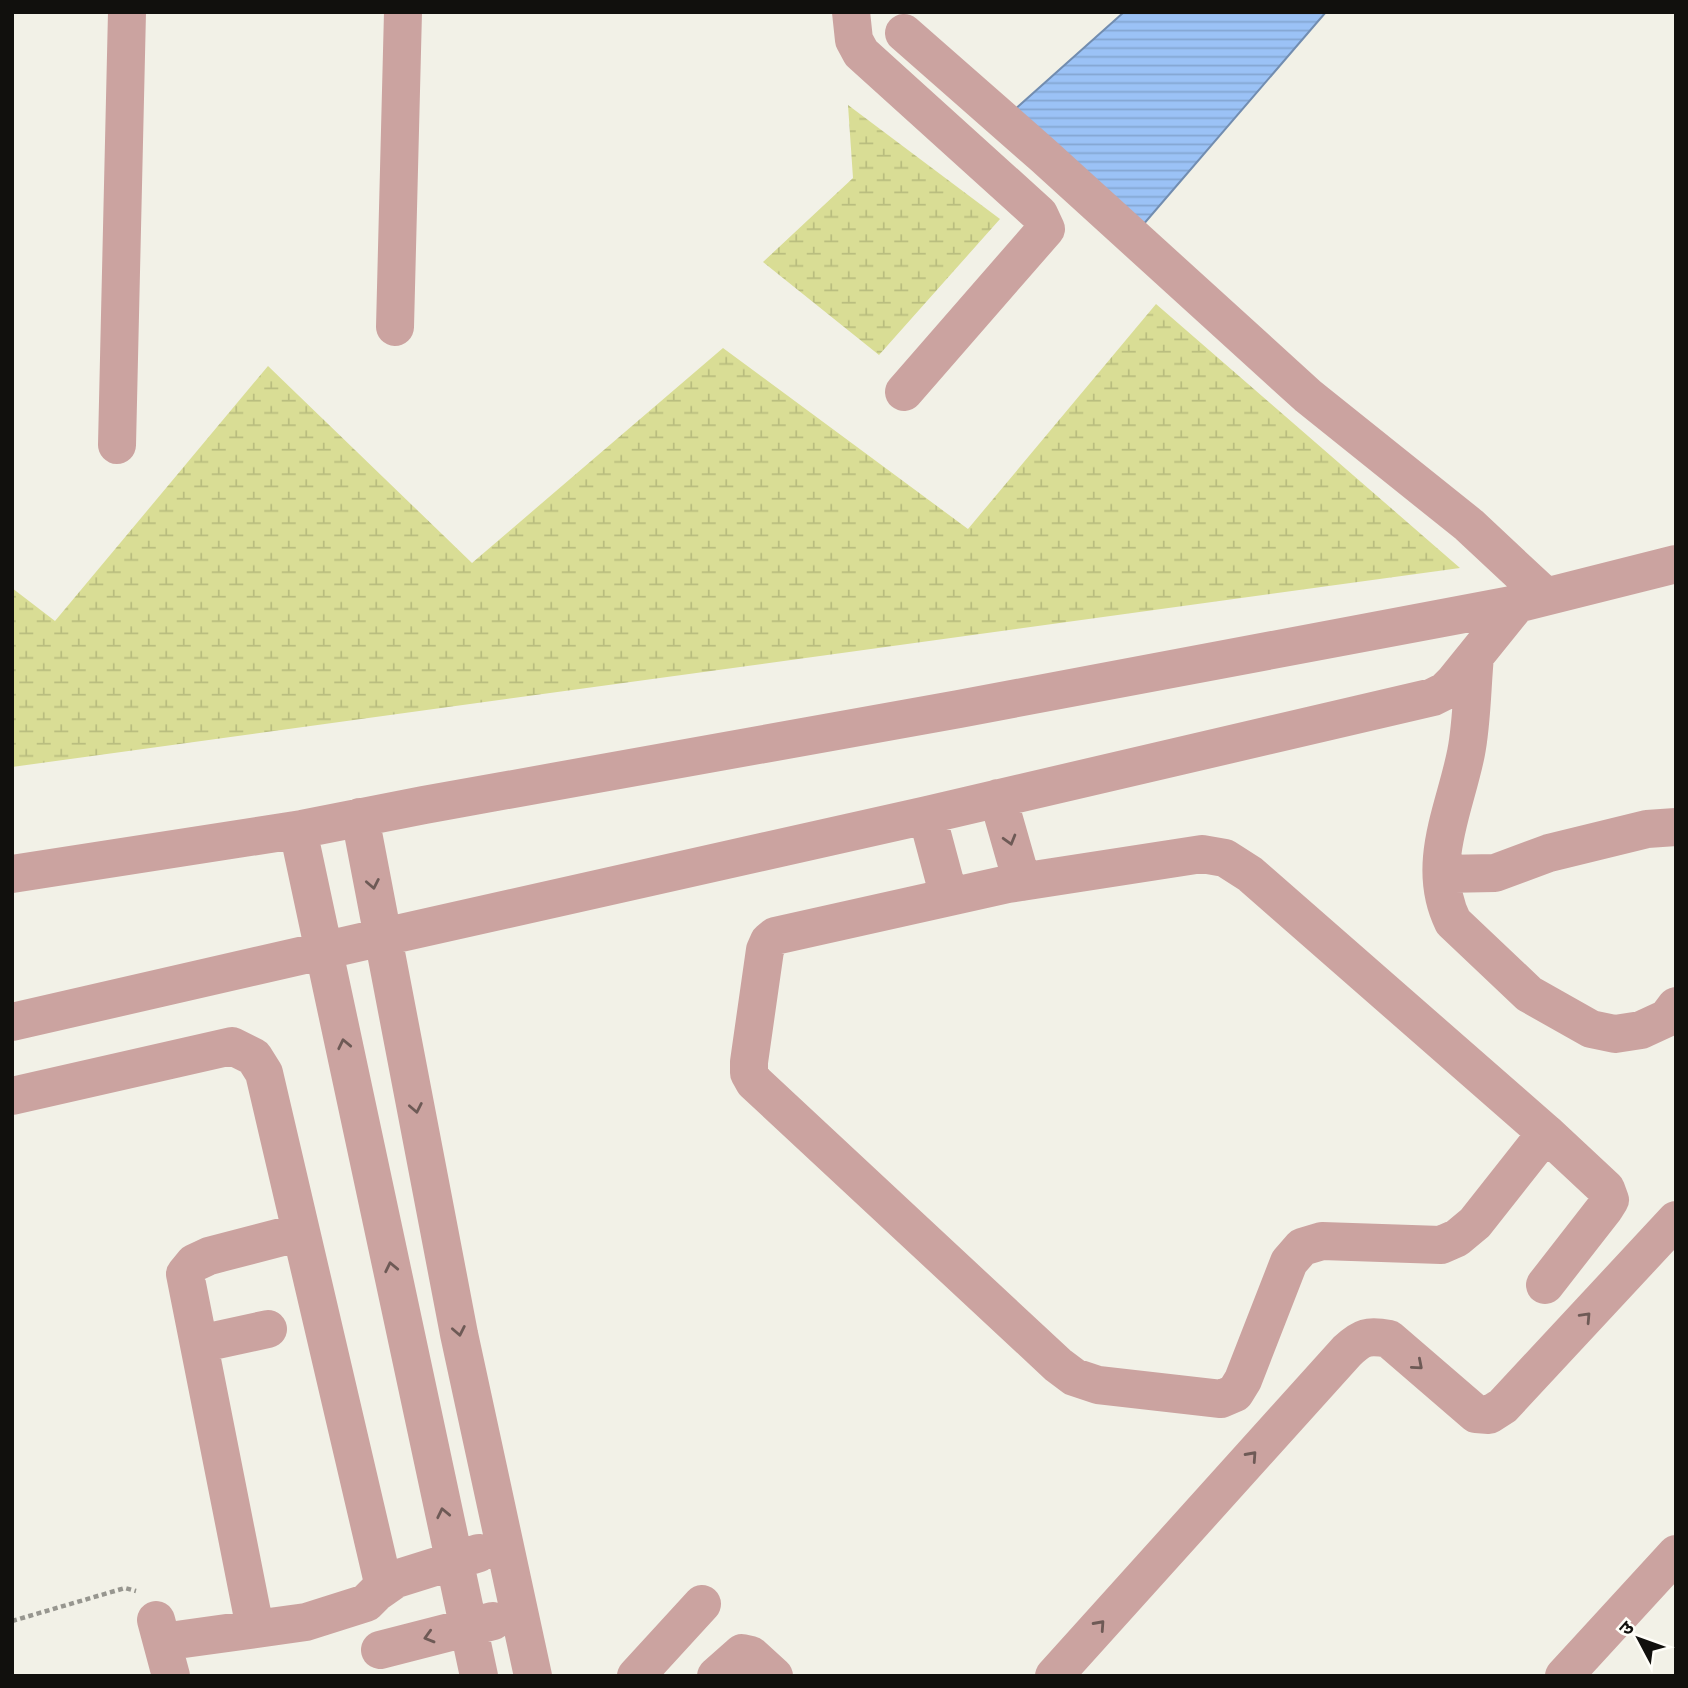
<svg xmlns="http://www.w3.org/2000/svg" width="1688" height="1688" viewBox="0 0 1688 1688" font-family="'DM Sans','Noto Sans Devanagari',sans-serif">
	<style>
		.wetland { fill: url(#wetland-marsh) }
		.water { fill: url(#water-rules); stroke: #728db0; stroke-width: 2 }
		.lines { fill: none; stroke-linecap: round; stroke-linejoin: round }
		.path { stroke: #97968f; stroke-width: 4.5; stroke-dasharray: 5 3.5; stroke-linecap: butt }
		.minor { stroke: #cba3a0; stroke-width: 38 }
		.oneway { stroke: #6e5a56 }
	</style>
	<defs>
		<pattern id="wetland-marsh" width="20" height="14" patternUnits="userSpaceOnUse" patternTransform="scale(1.75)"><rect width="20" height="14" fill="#d9dd95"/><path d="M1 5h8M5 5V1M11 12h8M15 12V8" fill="none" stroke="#b9bd7f"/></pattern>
		<pattern id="water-rules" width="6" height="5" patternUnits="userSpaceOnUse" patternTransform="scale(1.75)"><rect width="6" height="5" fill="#9bc2f6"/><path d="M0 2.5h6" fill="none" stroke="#84a6d2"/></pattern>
	</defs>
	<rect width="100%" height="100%" fill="#f2f1e7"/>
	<path class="wetland" d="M848 105 1000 219 879 355 763 262 853 178Z
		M1156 304 1460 568 12 767V588L55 621 268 366 472 563 723 348 968 529Z"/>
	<path class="water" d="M1124 12H1326L1142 226 1013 111Z"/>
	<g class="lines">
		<path class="path" d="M12 1621 125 1588 136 1591"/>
		<path class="minor" d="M851 12 854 40 861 53 1039 214 1046 229 904 392
			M904 33 1044 156 1308 396 1469 525 1545 596
			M395 327 403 12
			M117 445 127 12
			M1475 656C1472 687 1472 723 1466 753 1455 809 1425 865 1453 922L1529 994 1591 1029 1615 1034 1641 1030 1667 1018 1676 1006
			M998 798 1022 882
			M927 815 949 897
			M360 817 459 1334 533 1676
			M298 830 479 1676
			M12 874 302 829 424 805 959 709 1517 604 1676 564
			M1442 874 1495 873 1549 853 1647 829 1676 827
			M12 1022 383 937 927 815 1433 697 1445 691 1454 682 1517 604
			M12 1096 232 1046 254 1057 264 1073 384 1587
			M1545 1285 1605 1208 1610 1200 1606 1189 1546 1133 1250 874 1225 858 1202 854 1008 884 775 936 769 941 765 950 749 1062V1073L754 1082 1058 1365 1074 1377 1098 1385 1221 1399 1235 1393 1243 1380 1289 1262 1302 1247 1322 1241 1441 1245 1457 1238 1475 1223 1546 1133
			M199 1344 268 1329
			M156 1620 171 1676
			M255 1628 185 1274 194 1263 209 1256 301 1232
			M162 1642 306 1622 366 1603 376 1593 396 1579 479 1553
			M380 1650 493 1621
			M636 1676 702 1604
			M716 1676 742 1653 751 1655 774 1676
			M1054 1676 1347 1351C1362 1337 1368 1335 1389 1339L1476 1414 1489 1415 1503 1406 1676 1220
			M1564 1676 1676 1554"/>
	</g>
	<defs><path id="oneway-chevron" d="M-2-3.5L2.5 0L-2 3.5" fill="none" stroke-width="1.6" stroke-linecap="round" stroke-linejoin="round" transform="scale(1.75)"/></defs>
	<g class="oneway">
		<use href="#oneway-chevron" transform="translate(1010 840) rotate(74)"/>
		<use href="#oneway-chevron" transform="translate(373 884) rotate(79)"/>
		<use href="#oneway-chevron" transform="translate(344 1044) rotate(-102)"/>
		<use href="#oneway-chevron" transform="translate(416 1108) rotate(79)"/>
		<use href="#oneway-chevron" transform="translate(391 1267) rotate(-102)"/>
		<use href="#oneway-chevron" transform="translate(1586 1317) rotate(-47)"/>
		<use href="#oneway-chevron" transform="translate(459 1331) rotate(79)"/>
		<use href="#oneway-chevron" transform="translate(1418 1365) rotate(41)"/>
		<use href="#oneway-chevron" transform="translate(1252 1456) rotate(-48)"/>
		<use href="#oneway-chevron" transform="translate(443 1513) rotate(-102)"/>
		<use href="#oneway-chevron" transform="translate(1100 1625) rotate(-48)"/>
		<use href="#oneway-chevron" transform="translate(429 1637) rotate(164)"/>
	</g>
	<rect width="1688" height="1688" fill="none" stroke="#11100d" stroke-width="28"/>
	<g transform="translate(1639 1639) rotate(311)" stroke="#fffef8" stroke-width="5" paint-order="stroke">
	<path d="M0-5L12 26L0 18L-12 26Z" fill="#11100d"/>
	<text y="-10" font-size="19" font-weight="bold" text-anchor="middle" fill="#11100d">उ</text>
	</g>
</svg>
